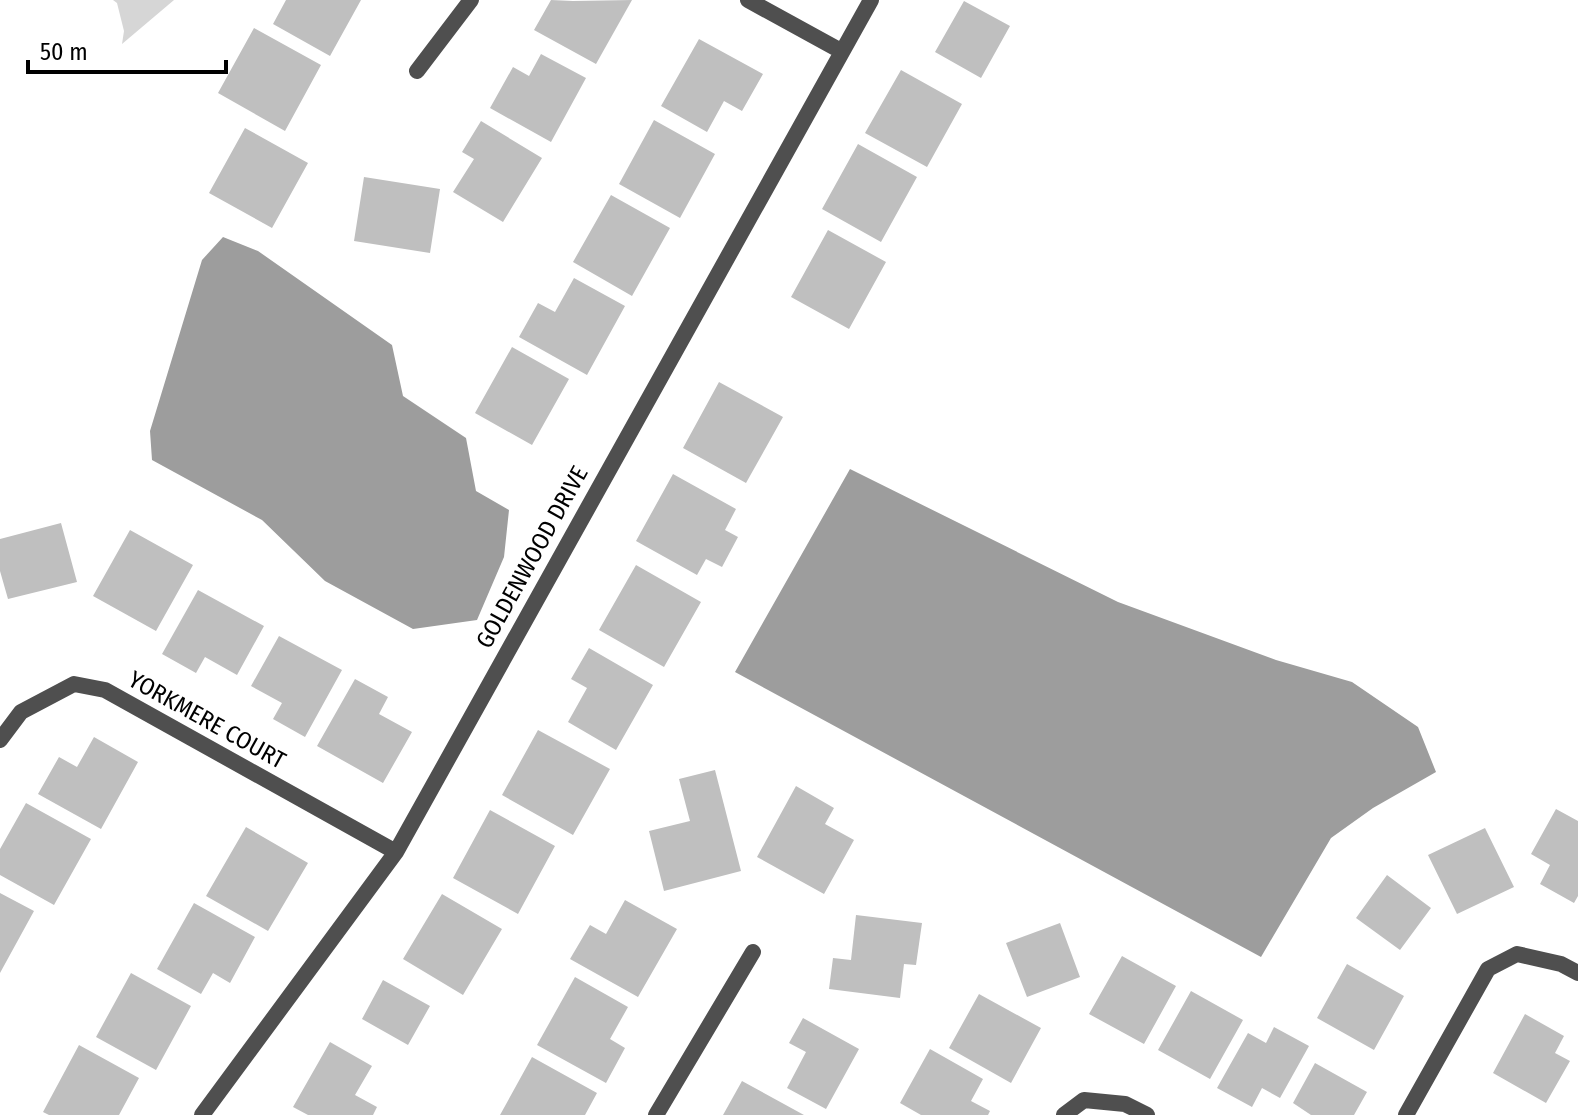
<svg xmlns="http://www.w3.org/2000/svg" width="1578" height="1115" viewBox="0 0 1578 1115" font-family="'Fira Sans Condensed',sans-serif">
	<style>
		.green { fill: #d6d6d6 }
		.water { fill: #9d9d9d }
		.building { fill: #bfbfbf }
		.lines { fill: none; stroke-linecap: round; stroke-linejoin: round }
		.street { stroke: #4f4f4f; stroke-width: 16 }
		.labels { text-anchor: middle; stroke-width: 6; stroke-linejoin: round; paint-order: stroke }
		.street-label { font-size: 24px; fill: #000; stroke: #fff }
	</style>
	<rect width="100%" height="100%" fill="#fff"/>
	<path class="green" d="M113 0H174L122 44 124 31 117 3Z"/>
	<path class="water" d="M223 237 258 251 392 345 403 396 466 438 476 491 509 510 504 557 477 620 413 629 325 581 262 520 152 460 150 431 202 260Z
		M850 469 1118 602 1276 660 1352 682 1418 727 1436 772 1373 808 1331 838 1261 957 735 672Z"/>
	<path class="building" d="M286 0H361L330 56 273 24Z
		M551 0 573 1 632 0 596 64 534 30Z
		M964 1 1010 26 981 78 935 52Z
		M254 28 321 65 285 131 218 93Z
		M699 39 763 74 742 111 724 101 707 132 661 106Z
		M541 54 586 78 551 142 490 108 513 67 529 76Z
		M901 70 962 104 927 167 865 133Z
		M654 120 715 154 680 218 619 184Z
		M481 121 542 158 503 222 453 192 474 159 462 152Z
		M245 128 308 163 272 228 209 193Z
		M858 144 917 177 881 242 822 209Z
		M364 177 440 189 430 253 354 241Z
		M611 195 670 228 632 296 573 262Z
		M828 230 886 262 849 329 791 297Z
		M574 278 625 306 587 375 519 337 538 303 555 312Z
		M512 347 569 379 532 445 475 413Z
		M719 382 783 417 746 483 683 448Z
		M673 474 736 509 725 530 738 537 722 567 706 559 697 575 636 541Z
		M61 523 77 582 8 599 0 571V539Z
		M130 530 193 565 156 631 93 596Z
		M636 565 701 602 664 667 599 630Z
		M198 590 264 626 237 675 205 657 196 673 162 654Z
		M279 636 342 670 305 737 273 719 282 703 251 686Z
		M589 648 653 685 616 750 568 722 587 688 571 679Z
		M355 679 388 697 379 714 412 732 383 783 317 746Z
		M538 730 610 769 573 835 502 795Z
		M94 737 138 762 101 829 38 794 59 757 77 767Z
		M715 770 741 871 664 891 649 831 690 821 679 779Z
		M796 786 834 808 825 824 854 840 824 894 757 857Z
		M26 803 91 839 54 905 0 875V849Z
		M1556 809 1578 821V896L1574 903 1540 884 1550 865 1531 854Z
		M490 810 555 846 518 914 453 878Z
		M246 827 308 863 268 931 206 896Z
		M1485 828 1514 887 1457 914 1428 855Z
		M1387 875 1431 908 1400 950 1356 918Z
		M0 893 34 911 0 973Z
		M442 894 502 929 463 995 403 959Z
		M625 900 677 929 638 997 570 959 590 925 606 934Z
		M194 903 255 937 230 983 213 973 201 994 157 969Z
		M856 915 922 923 916 965 904 964 900 998 829 989 833 958 851 960Z
		M1060 923 1080 977 1027 997 1006 943Z
		M1122 956 1176 986 1144 1044 1089 1014Z
		M1347 964 1404 996 1374 1050 1317 1018Z
		M131 973 191 1006 156 1070 96 1037Z
		M575 977 628 1007 610 1039 625 1048 606 1083 537 1045Z
		M383 980 430 1006 408 1045 362 1019Z
		M1191 991 1243 1020 1210 1079 1158 1050Z
		M979 994 1041 1028 1011 1083 949 1048Z
		M1525 1014 1564 1036 1555 1053 1570 1061 1546 1103 1493 1073Z
		M803 1018 859 1049 826 1109 787 1088 806 1052 789 1043Z
		M1274 1027 1309 1046 1280 1098 1262 1088 1252 1107 1217 1088 1248 1033 1266 1043Z
		M330 1042 372 1066 355 1095 377 1107 373 1115H308L293 1107Z
		M79 1045 139 1078 119 1115H49L43 1112Z
		M930 1049 983 1079 971 1101 990 1111 988 1115H921L900 1103Z
		M532 1057 597 1093 585 1115H500Z
		M1315 1063 1367 1092 1354 1115H1311L1293 1103Z
		M742 1081 804 1115H723Z"/>
	<g class="lines">
		<path class="street" d="M748 0 841 51
			M417 71 471 0
			M0 740 21 712 74 684 105 690 396 852
			M202 1115 396 852 871 0
			M656 1115 753 952
			M1064 1115 1084 1100 1125 1104 1147 1115
			M1406 1115 1488 969 1517 954 1561 964 1578 973"/>
	</g>
	<g class="labels">
		<g class="street-label">
			<text transform="translate(532 557) rotate(-61)" y="8">GOLDENWOOD DRIVE</text>
			<text transform="translate(207 720) rotate(29)" y="8">YORKMERE COURT</text>
		</g>
	</g>
	<path d="M28 60v12h198v-12" fill="none" stroke="#000000" stroke-width="4"/>
	<text x="40" y="60" font-size="24" fill="#000000" stroke="#ffffff" stroke-width="6" paint-order="stroke">50 m</text>
</svg>
